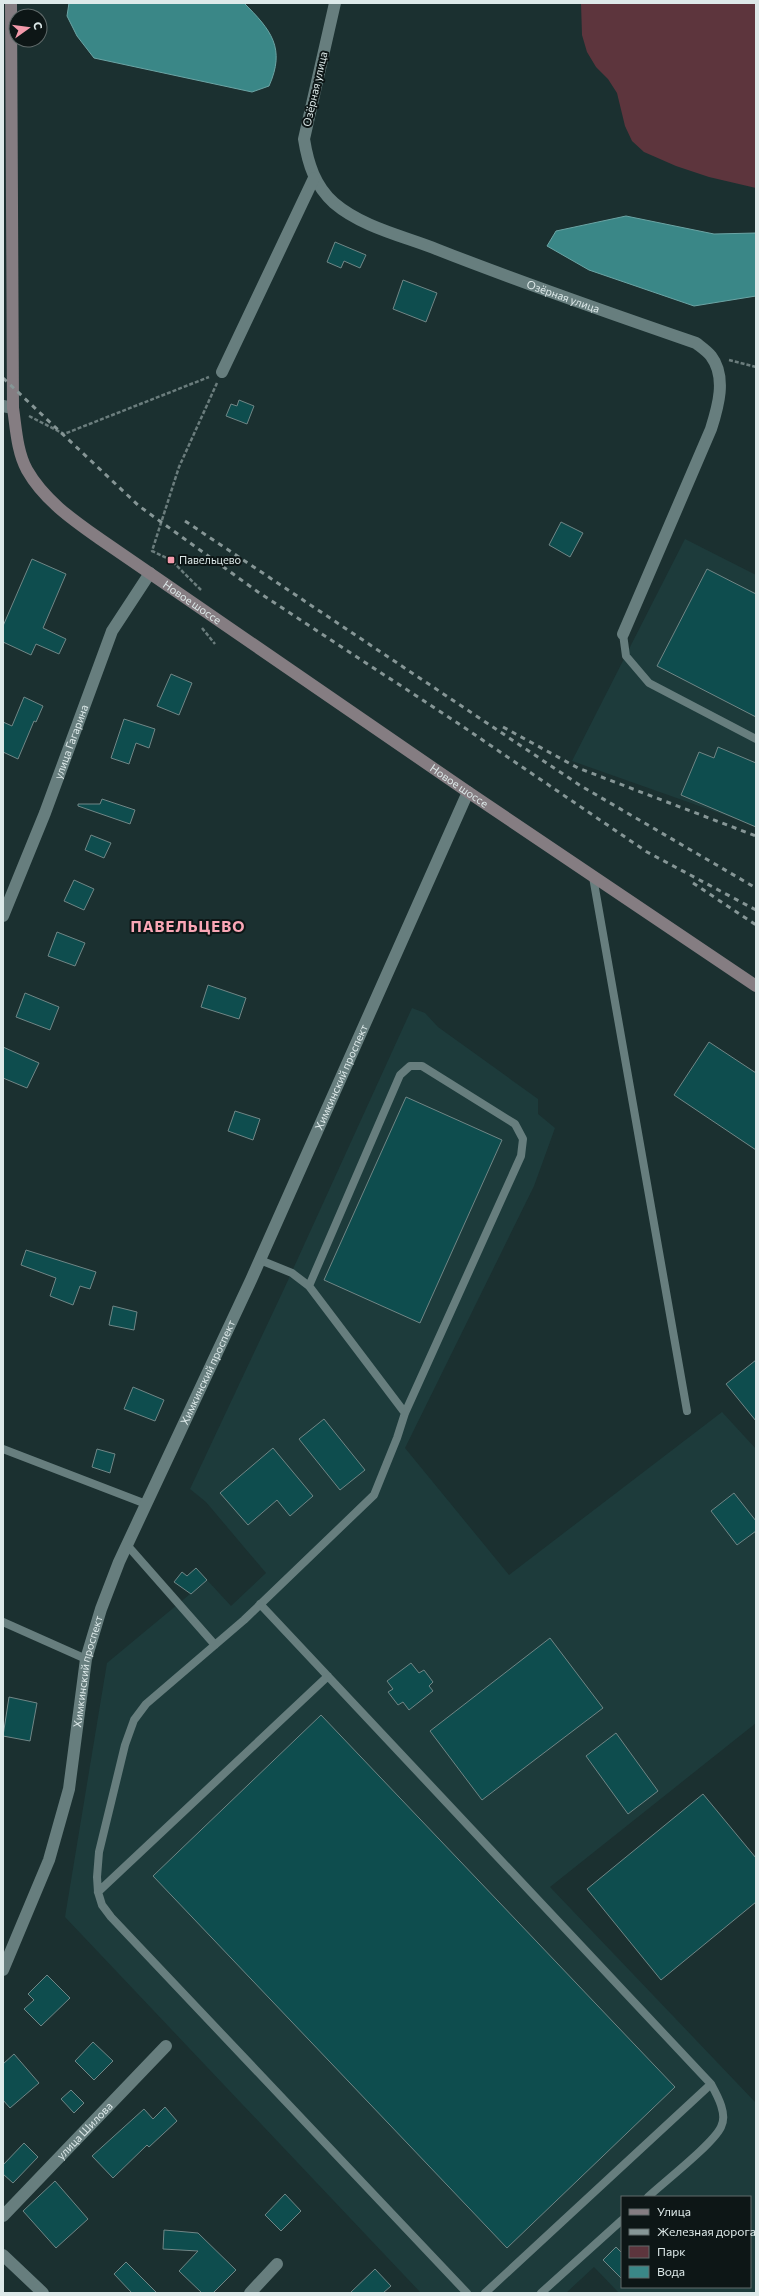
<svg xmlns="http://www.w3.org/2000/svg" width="759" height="2296" viewBox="0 0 759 2296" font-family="Commissioner,sans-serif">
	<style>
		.built { fill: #1d3b3b; fill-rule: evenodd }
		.green { fill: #5d353d }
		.water { fill: #3a8787; stroke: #6ba4a4 }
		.building { fill: #0e4d4e; stroke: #708686 }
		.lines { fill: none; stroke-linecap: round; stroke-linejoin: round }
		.path { stroke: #6b7d7d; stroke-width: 2.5; stroke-dasharray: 4 2; stroke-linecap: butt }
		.service { stroke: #677e7e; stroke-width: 8 }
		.minor { stroke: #677e7e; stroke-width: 12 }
		.tertiary { stroke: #677e7e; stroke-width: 12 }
		.secondary { stroke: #857d82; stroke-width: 12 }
		.rail { stroke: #869696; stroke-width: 3; stroke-dasharray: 5 5; stroke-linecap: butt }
		.poi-dot { fill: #f39aab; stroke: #0d1616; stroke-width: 1.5 }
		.labels { text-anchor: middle; stroke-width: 4; stroke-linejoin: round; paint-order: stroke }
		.street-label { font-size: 11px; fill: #dde9e9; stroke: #0d1616 }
		.poi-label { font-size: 11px; fill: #dde9e9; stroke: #0d1616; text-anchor: start }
		.district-label { font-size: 15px; font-weight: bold; letter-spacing: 1px; fill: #faa7b6; stroke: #0d1616 }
	</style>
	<rect width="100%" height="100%" fill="#1b3030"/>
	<path class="built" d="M685 539 756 575V826L572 761Z
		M412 1008 425 1013 438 1027 538 1099V1114L555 1128 534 1186 405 1448 509 1575 722 1412 756 1449V1723L550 1887 756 2103V2293H619L594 2267 566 2293H421L65 1917 107 1663 207 1580 231 1606 266 1573 206 1502 190 1489 284 1289ZM622 2197H750V2287H622Z"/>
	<path class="green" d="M581 3H756V188L709 177 676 166 644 152 632 141 625 126 617 93 608 79 596 67 587 52 582 35Z"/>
	<path class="water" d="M69 3H244C271 30 286 48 269 86L252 92 94 58 77 36 67 16Z
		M626 216 714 234 756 233V296L694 306 589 270 547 246 556 231Z"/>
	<path class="building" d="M335 242 366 255 360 268 344 261 341 268 327 262Z
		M403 280 437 293 426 322 393 309Z
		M239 400 254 406 247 424 226 416 231 404 237 406Z
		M561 522 583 533 570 557 549 545Z
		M32 559 66 574 43 628 66 639 59 654 36 644 31 655 3 642V626Z
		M707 569 756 594V717L657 666Z
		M171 674 192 683 179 715 157 706Z
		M24 697 43 706 36 722 34 721 18 759 3 752V722L12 726Z
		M124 719 155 729 149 748 136 743 129 764 111 758Z
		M718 747 756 763V827L681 795 699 752 714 758Z
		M102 799 135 810 130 824 78 806V804H100Z
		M91 835 111 843 104 858 85 850Z
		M74 880 94 889 84 910 64 901Z
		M57 932 85 943 75 966 48 956Z
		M208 985 246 998 239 1019 201 1007Z
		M25 993 59 1007 50 1030 16 1017Z
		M709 1042 756 1073V1150L674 1095Z
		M3 1047 39 1063 27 1088 3 1078Z
		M406 1097 502 1140 420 1323 324 1280Z
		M235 1111 260 1119 253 1140 228 1131Z
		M26 1250 96 1272 90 1289 80 1286 73 1305 50 1296 56 1278 21 1265Z
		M113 1306 137 1312 134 1330 109 1325Z
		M756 1360V1421L726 1384Z
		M133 1387 164 1400 155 1421 124 1409Z
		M324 1419 365 1470 340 1490 299 1439Z
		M273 1448 313 1496 290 1516 277 1500 248 1525 220 1493Z
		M97 1449 115 1454 110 1473 92 1467Z
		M734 1493 756 1521V1531L737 1545 711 1511Z
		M196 1568 207 1580 191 1594 174 1582 182 1572 187 1576Z
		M550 1638 603 1708 482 1800 430 1731Z
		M411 1663 419 1673 424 1670 433 1682 429 1686 433 1691 409 1710 403 1702 398 1705 388 1692 393 1689 387 1681Z
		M9 1697 37 1703 30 1741 3 1736Z
		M321 1715 675 2087 507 2248 153 1876Z
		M616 1733 658 1791 628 1814 586 1756Z
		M703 1794 756 1858V1902L661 1980 587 1889Z
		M47 1975 70 1998 41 2026 24 2009 34 2000 28 1994Z
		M93 2042 113 2061 94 2080 75 2061Z
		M14 2054 39 2083 10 2108 3 2100V2064Z
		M71 2090 84 2103 74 2113 61 2099Z
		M165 2107 177 2121 149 2147 147 2145 113 2178 92 2156 144 2109 153 2119Z
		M24 2143 38 2157 13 2183 3 2174V2165Z
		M55 2181 88 2219 56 2248 23 2211Z
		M285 2194 301 2211 281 2231 265 2215Z
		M164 2230 198 2233 236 2270 213 2293H202L179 2271 198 2251 163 2249Z
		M616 2247 622 2253V2279L603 2260Z
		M126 2262 157 2293H132L114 2274Z
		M375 2269 391 2286 383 2293H350Z"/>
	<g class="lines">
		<path class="path" d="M729 360 756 367
			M29 416 64 434 209 377
			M201 590 171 560 152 551 179 467 217 383
			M202 628 215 644"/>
		<path class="service" d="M623 634 626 656 649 683 756 739
			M593 877 687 1411
			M260 1260 292 1273 309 1286 400 1075 410 1066H422L515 1124 523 1139 521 1156 405 1413 397 1438 374 1495 244 1620 146 1704 134 1720 125 1745 99 1852 97 1877 98 1892 102 1905 111 1917 467 2293
			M309 1286 405 1413
			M3 1449 146 1504
			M127 1545 215 1645
			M260 1604 711 2084C717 2095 728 2114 721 2127 713 2144 664 2182 648 2197
			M3 1622 86 1659
			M98 1892 328 1676
			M485 2293 711 2084
			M541 2293 622 2220"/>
		<g class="minor">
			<path id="s1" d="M335 3 304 139C308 164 315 186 334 203 362 227 403 236 436 249 522 283 609 313 696 343 701 347 707 351 711 356 727 377 718 407 711 429L623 634"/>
			<path d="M222 372 314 178"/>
			<path d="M3 406 13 408"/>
			<path id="s2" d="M3 916 45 813 112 631 150 573"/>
			<path id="s3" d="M3 2216 166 2046"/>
			<path d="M3 2255 43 2293"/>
			<path d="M250 2293 277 2264"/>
		</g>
		<path class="tertiary" id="s4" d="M3 1970 49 1860 69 1789 86 1659 101 1609 119 1562 251 1280 468 792"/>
		<path class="secondary" id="s5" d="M11 3 13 408C16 428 17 452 27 470 44 500 73 520 100 539L468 792 756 986"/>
		<path class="rail" d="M3 378 139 506 258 592 462 726 647 852 756 910
			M185 521 581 786 756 888
			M503 727 578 768 756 836
			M693 883 756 925"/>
	</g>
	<rect class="poi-dot" x="167" y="556" width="8" height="8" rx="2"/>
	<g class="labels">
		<g class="street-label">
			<text transform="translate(315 89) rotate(-77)" y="4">Озёрная улица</text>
			<text dy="4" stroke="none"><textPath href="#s1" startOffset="460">Озёрная улица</textPath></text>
			<text dy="4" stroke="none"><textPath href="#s5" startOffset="682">Новое шоссе</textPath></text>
			<text dy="4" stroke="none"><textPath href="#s2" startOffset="187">улица Гагарина</textPath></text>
			<text dy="4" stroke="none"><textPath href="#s5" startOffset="1006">Новое шоссе</textPath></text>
			<text dy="4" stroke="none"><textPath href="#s4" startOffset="960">Химкинский проспект</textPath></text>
			<text dy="4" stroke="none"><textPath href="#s4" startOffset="636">Химкинский проспект</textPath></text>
			<text dy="4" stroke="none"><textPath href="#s4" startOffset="312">Химкинский проспект</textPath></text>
			<text dy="4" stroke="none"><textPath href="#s3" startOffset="118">улица Шилова</textPath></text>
		</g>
		<g class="poi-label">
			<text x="179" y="564">Павельцево</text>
		</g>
		<g class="district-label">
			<text x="188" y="932">ПАВЕЛЬЦЕВО</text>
		</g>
	</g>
	<rect width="759" height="2296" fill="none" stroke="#dde9e9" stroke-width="8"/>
	<rect x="621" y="2196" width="130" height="92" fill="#0d1616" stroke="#606a6a"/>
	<rect x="629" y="2209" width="20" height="6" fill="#857d82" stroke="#606a6a"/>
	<text x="657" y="2216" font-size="12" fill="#dde9e9">Улица</text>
	<rect x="629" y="2229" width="20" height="6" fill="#869696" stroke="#606a6a"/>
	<text x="657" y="2236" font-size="12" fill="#dde9e9">Железная дорога</text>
	<rect x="629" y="2246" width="20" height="12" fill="#5d353d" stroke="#606a6a"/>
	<text x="657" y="2256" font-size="12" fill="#dde9e9">Парк</text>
	<rect x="629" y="2266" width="20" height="12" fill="#3a8787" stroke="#606a6a"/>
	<text x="657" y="2276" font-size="12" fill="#dde9e9">Вода</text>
	<g transform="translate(28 28) rotate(76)"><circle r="19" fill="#0d1616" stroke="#606a6a"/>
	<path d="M0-3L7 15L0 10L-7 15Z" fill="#f39aab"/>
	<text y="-6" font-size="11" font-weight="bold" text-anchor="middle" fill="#dde9e9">С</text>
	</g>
</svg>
